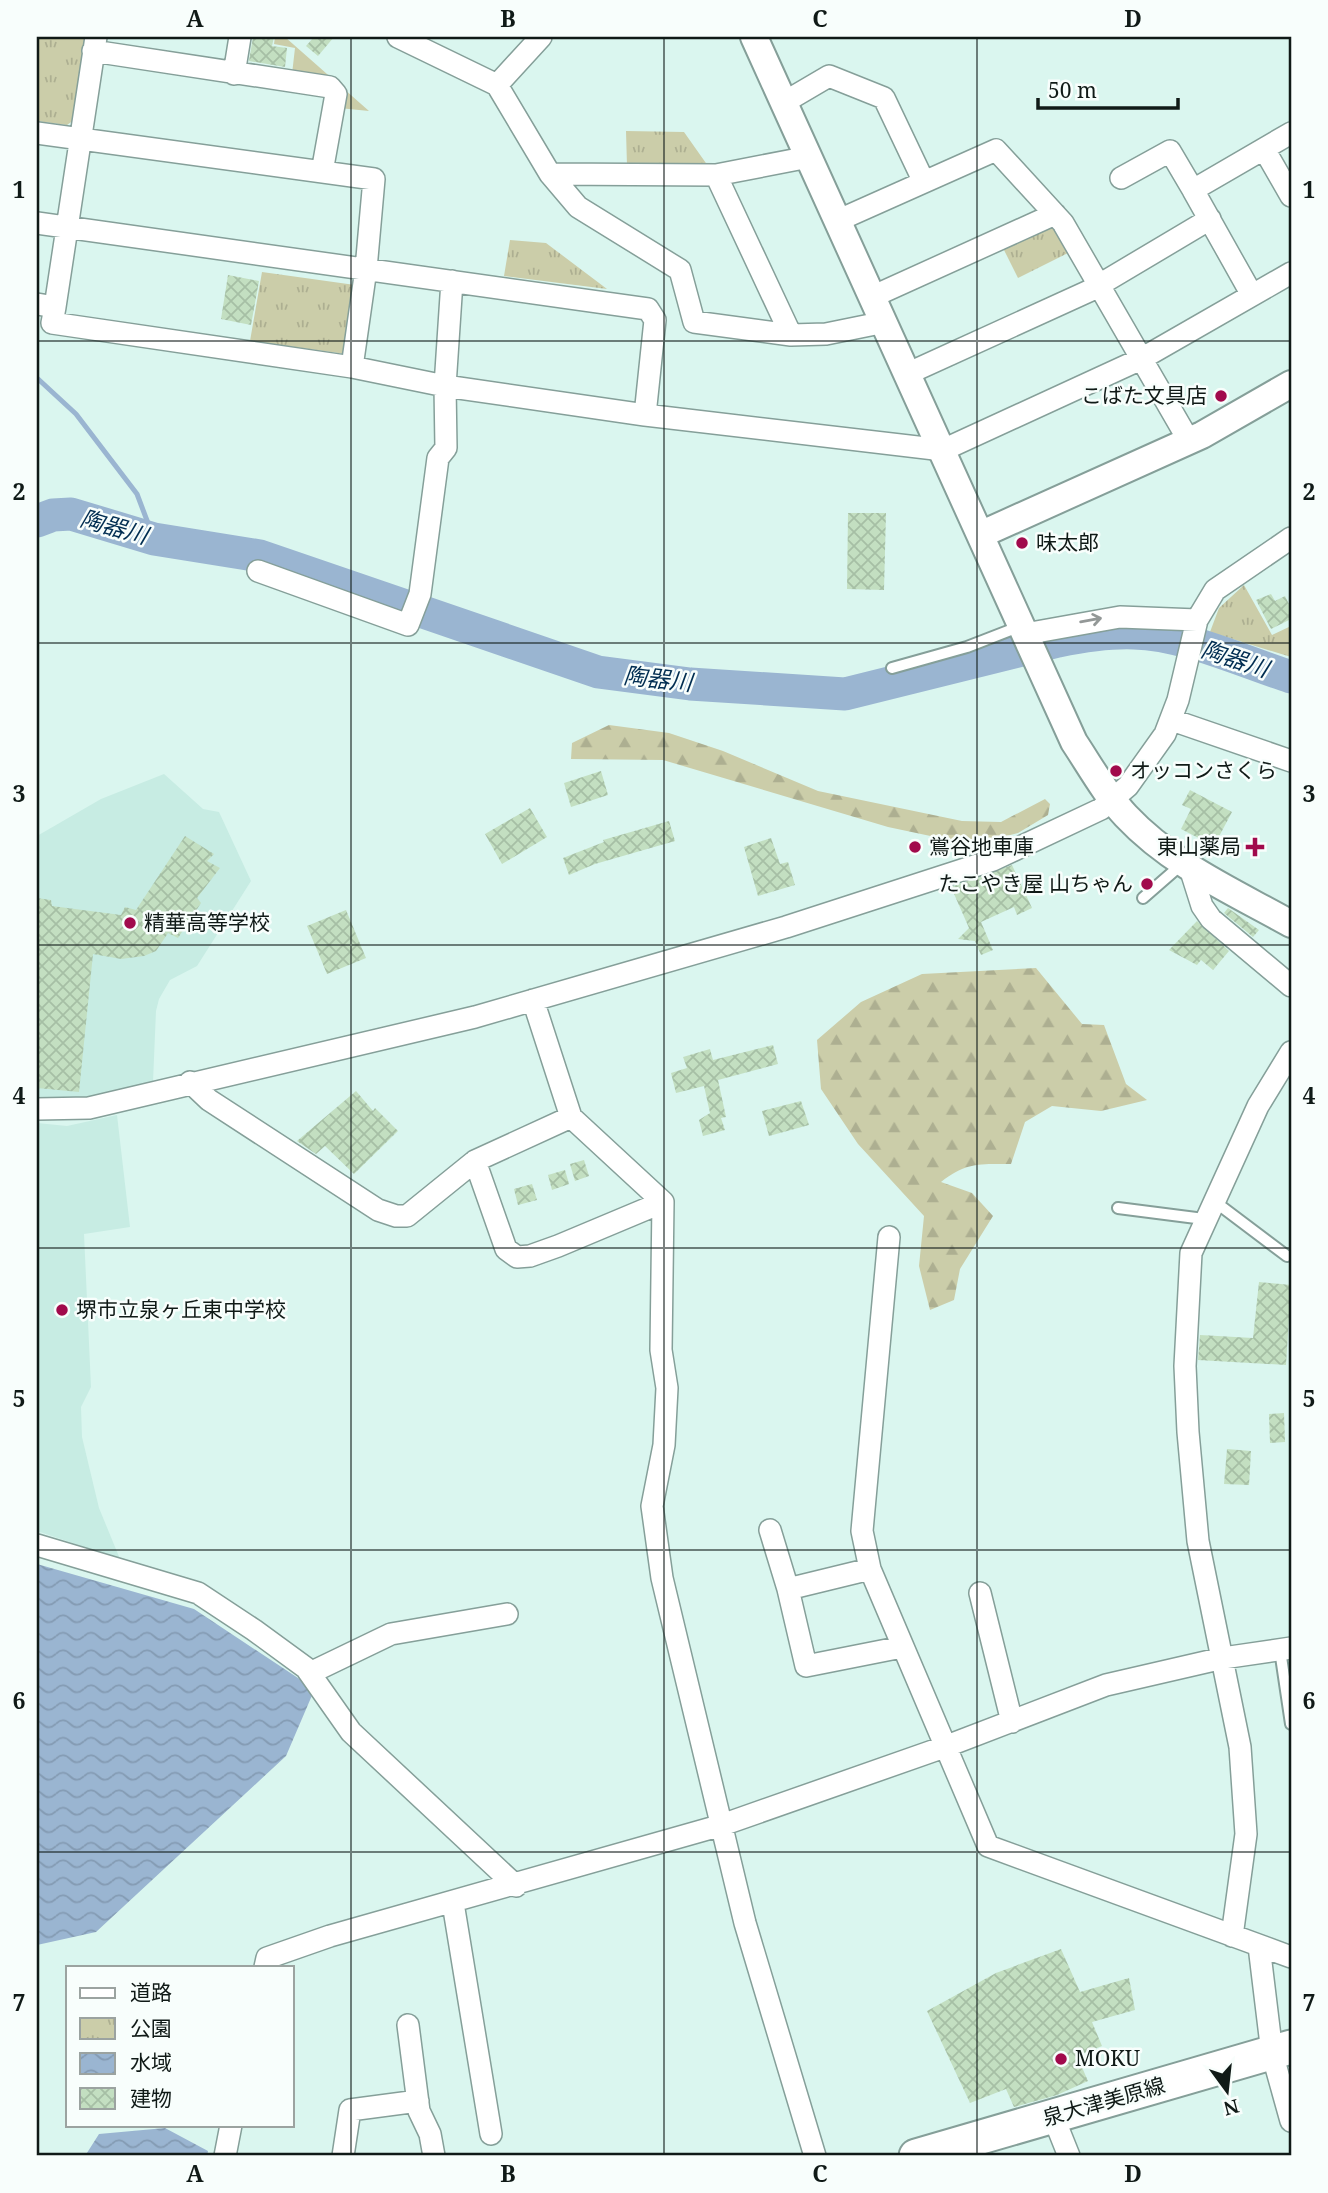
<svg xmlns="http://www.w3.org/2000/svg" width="1328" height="2193" viewBox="0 0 1328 2193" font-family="'Noto Serif','Noto Sans JP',serif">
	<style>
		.built { fill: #c7ece3 }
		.forest { fill: url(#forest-firs) }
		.park { fill: url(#park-tufts) }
		.water { fill: url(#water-waves) }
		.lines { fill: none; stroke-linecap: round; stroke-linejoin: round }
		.stream { stroke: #9ab5d1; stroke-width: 5 }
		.river { stroke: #9ab5d1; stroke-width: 33 }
		.building { fill: url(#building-cross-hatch) }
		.service-casing { stroke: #859f99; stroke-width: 14 }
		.minor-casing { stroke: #859f99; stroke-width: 24 }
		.tertiary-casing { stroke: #859f99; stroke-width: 30 }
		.primary-casing { stroke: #859f99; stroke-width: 37 }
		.service { stroke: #fff; stroke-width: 10 }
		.minor { stroke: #fff; stroke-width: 21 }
		.tertiary { stroke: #fff; stroke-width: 26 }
		.primary { stroke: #fff; stroke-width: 33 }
		.oneway { stroke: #939897 }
		.grid { fill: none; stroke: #101a17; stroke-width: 2; stroke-opacity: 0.55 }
		.poi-dot { fill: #a10a4c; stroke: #f8fefc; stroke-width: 2.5 }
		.labels { text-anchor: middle; stroke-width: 5; stroke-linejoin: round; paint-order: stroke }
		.poi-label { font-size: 21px; fill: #101a17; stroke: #f8fefc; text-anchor: start }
		.street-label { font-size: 21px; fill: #101a17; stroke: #f8fefc }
		.water-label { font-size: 23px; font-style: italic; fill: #002d51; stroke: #f8fefc }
		.neatline { fill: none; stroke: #101a17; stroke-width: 2.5 }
		.grid-label { font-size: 23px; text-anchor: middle; font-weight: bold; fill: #101a17 }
	</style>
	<defs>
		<pattern id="forest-firs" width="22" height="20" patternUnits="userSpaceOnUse" patternTransform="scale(1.75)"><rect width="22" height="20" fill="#cbcda9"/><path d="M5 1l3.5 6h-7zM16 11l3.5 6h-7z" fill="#adaf91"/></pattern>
		<pattern id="park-tufts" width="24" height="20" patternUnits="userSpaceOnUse" patternTransform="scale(1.75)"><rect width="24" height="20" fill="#cbcda9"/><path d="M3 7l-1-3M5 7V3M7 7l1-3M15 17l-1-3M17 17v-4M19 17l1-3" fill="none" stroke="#adaf91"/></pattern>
		<pattern id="water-waves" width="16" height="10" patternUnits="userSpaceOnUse" patternTransform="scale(1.75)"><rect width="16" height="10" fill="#9ab5d1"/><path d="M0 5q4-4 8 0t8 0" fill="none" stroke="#849bb3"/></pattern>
		<pattern id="building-cross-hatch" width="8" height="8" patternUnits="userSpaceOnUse" patternTransform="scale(1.75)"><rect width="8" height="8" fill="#c3dfc1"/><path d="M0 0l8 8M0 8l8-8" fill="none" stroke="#a6bfa5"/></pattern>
	</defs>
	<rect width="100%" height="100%" fill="#daf6ef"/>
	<path class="built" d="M164 774 203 809 219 812 251 881 197 966 170 980 159 999 156 1011 153 1082 83 1099 37 1098V836L101 799Z
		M117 1115 130 1227 84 1234 91 1387 81 1407 82 1437 99 1508 120 1559 37 1531V1123L67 1126Z"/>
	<path class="forest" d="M609 725 669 733 723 751 818 791 962 821 1001 822 1045 799 1050 804 1048 815 1018 833 983 842 954 841 888 827 663 760 571 759 572 743Z
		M1036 968 1082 1024 1104 1025 1126 1084 1147 1100 1101 1111 1052 1106 1025 1122 1011 1164C980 1164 966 1162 941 1182L972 1193 993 1216 960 1269 954 1300 930 1310 919 1266 924 1216 858 1144 821 1089 817 1040 861 1002 922 974Z"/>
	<path class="park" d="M37 37H86L74 120 67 125 37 121Z
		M275 37H285L369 111 339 108 342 88 292 74 295 48 274 44Z
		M626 131 684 132 708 166H627Z
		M1045 224 1055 228 1070 252 1018 278 1002 246Z
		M510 240 546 243 607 289 504 276Z
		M262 272 355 285 346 354 250 341Z
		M1244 585 1272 635 1291 626V657L1210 632 1219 608Z"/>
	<path class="water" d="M37 1564 194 1609 301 1680 313 1693 286 1756 96 1932 37 1945Z
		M165 2128 208 2151 207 2156H85L99 2134Z"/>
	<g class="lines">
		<path class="stream" d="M37 378 76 414 137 494 154 539"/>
		<path class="river" d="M37 521 53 515 71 514 154 539 260 556 598 672 690 684 845 694 1058 641C1083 636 1108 632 1134 633 1184 634 1244 662 1291 677"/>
	</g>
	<path class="building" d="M253 37H274L272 46 287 48 285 67 249 61Z
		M314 37H334L318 56 306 46Z
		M228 275 259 281 251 325 221 319Z
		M848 513H886L884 590 847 589Z
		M1271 594 1275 601 1285 596 1291 608V619L1271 629 1256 600Z
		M601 771 608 795 571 807 564 783Z
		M1190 790 1232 812 1214 846 1181 829 1191 809 1182 805Z
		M530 808 547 837 502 864 485 834Z
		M669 821 675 841 595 864 569 875 563 858 604 842 603 840Z
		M185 836 214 854 207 861 220 868 197 898 201 903 178 938 168 933 156 951 144 956 121 959 93 954 79 1092 37 1088V898L51 900 52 906 121 915 125 907 136 910Z
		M771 838 780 864 788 862 795 885 758 896 744 847Z
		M1012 865 1032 908 1017 915 1014 907 981 922 993 950 981 955 975 941 958 939 969 928 951 887Z
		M1228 908 1259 930 1253 937 1224 913Z
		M346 910 366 958 327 974 307 926Z
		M1197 921 1229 951 1213 970 1201 960 1197 965 1169 950Z
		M773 1045 778 1064 718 1080 726 1117 721 1118 725 1130 703 1136 699 1120 710 1113 704 1086 676 1093 671 1073 687 1068 683 1057 710 1049 713 1060Z
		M356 1091 373 1111 375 1108 398 1131 354 1174 325 1146 316 1154 297 1141Z
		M801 1101 809 1125 769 1136 762 1111Z
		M584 1160 589 1176 575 1181 570 1164Z
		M565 1170 569 1184 552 1190 548 1175Z
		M532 1184 537 1200 518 1205 514 1189Z
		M1259 1282 1291 1285 1286 1365 1198 1360 1200 1335 1253 1338Z
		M1284 1413 1285 1442 1270 1443 1269 1414Z
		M1227 1449 1251 1451 1249 1485 1224 1484Z
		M1061 1949 1080 1992 1129 1978 1135 2010 1092 2022 1102 2046 1077 2056 1088 2081 1057 2095 1014 2107 1006 2089 970 2103 927 2011 996 1973Z"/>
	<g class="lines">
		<g class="service-casing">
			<path id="service" d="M892 668 967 647 1021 626
				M1143 898 1182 864
				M1214 1201 1287 1256
				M1118 1208 1204 1219
				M1280 1650 1291 1724"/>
		</g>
		<g class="minor-casing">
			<path id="minor" d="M398 37 497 85 550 174 578 207 680 270 694 322 791 335 826 334 885 322
				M93 51 330 87 336 94 322 172
				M234 74 240 37
				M497 85 541 37
				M783 103 829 76 884 98 923 180
				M37 133 374 179 366 269 352 367
				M1264 149 1291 196
				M550 174 716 175 809 157
				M716 175 791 335
				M1121 178 1170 151 1193 190
				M839 220 996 150 1063 223 1189 441
				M37 223 648 309 655 320 645 415
				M1252 295 1193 190 1291 133
				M874 296 1055 214
				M37 304 55 307 52 323 352 367 445 386 645 415 943 450 1141 359 1291 273
				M55 307 96 37
				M909 373 1089 291 1210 219
				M258 571 408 625 420 594 438 458 446 448 445 386 452 281
				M1025 634 1120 617 1197 620
				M1172 720 1291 761
				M1190 868 1202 906 1211 919 1291 986
				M533 1000 571 1117 663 1202 661 1350 667 1388 664 1445 652 1506 662 1578 745 1923 815 2156
				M190 1082 209 1100 378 1210 396 1216H407L475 1161 571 1117
				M37 1109 89 1108 475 1017 786 927 993 860 1101 809 1128 786 1165 734 1178 700 1197 620 1215 590 1291 538
				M475 1161 506 1249 517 1257 530 1256 558 1246 663 1202
				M889 1237 862 1531 870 1569 988 1846 1291 1957
				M770 1530 788 1589 806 1666 902 1647
				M37 1545 198 1593 254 1630 306 1668 351 1732 516 1886
				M788 1589 870 1569
				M980 1593 1012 1722
				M310 1673 391 1634 507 1614
				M453 1903 491 2134
				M1232 1936 1246 1834 1240 1747 1198 1541 1188 1432 1185 1366 1191 1253 1258 1106 1291 1052
				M1259 1946 1272 2053 1291 2121
				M265 1967 267 1958 330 1936 722 1825 947 1746 1106 1685 1223 1658 1291 1648
				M408 2025 419 2111 430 2134 434 2156
				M1053 2116 1069 2156
				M225 2156 231 2125
				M343 2156 350 2110 418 2101"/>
		</g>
		<g class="tertiary-casing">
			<path id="tertiary" d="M754 37 1074 742C1090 766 1106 795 1126 816 1172 865 1234 892 1291 924
				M982 534 1202 435 1291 384"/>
		</g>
		<g class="primary-casing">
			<path id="primary" d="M916 2156 1291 2047"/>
		</g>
		<use href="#service" class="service"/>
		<use href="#minor" class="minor"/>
		<use href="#tertiary" class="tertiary"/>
		<use href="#primary" class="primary"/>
	</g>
	<defs><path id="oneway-shaft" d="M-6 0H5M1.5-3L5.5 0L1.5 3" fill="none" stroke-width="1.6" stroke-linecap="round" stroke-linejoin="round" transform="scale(1.75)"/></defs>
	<use class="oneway" href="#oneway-shaft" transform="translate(1091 620) rotate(-10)"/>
	<path class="grid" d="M351 37V2156M664 37V2156M977 37V2156M37 341H1291M37 643H1291M37 945H1291M37 1248H1291M37 1550H1291M37 1852H1291"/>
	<g class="poi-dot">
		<circle cx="1221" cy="396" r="7"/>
		<circle cx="1022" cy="543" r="7"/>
		<circle cx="1116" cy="771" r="7"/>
		<circle cx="915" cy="847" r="7"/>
		<path d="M1251.5 836.5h7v7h7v7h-7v7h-7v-7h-7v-7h7z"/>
		<circle cx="1147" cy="884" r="7"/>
		<circle cx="130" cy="923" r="7"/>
		<circle cx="62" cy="1310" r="7"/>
		<circle cx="1061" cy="2059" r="7"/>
	</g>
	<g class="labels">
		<g class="poi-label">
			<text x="1207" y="403" text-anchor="end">こばた文具店</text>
			<text x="1036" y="550">味太郎</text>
			<text x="1130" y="778">オッコンさくら</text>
			<text x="929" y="854">鴬谷地車庫</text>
			<text x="1241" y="854" text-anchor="end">東山薬局</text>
			<text x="1133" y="891" text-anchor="end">たこやき屋 山ちゃん</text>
			<text x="144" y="930">精華高等学校</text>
			<text x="76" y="1317">堺市立泉ヶ丘東中学校</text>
			<text x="1075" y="2066">MOKU</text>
		</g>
		<g class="street-label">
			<text transform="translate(1104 2102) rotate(-16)" y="7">泉大津美原線</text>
		</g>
		<g class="water-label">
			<text transform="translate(114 527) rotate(16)" y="8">陶器川</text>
			<text transform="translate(1235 659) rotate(18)" y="8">陶器川</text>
			<text transform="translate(658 679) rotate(6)" y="8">陶器川</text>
		</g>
	</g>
	<rect width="1328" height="2193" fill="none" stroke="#f8fefc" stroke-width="77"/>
	<rect x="66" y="1966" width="228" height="161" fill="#f8fefc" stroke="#9ba3a0" stroke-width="2"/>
	<rect x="80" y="1988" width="35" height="10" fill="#ffffff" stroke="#9ba3a0" stroke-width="2"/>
	<text x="130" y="2000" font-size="21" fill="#101a17">道路</text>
	<rect x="80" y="2018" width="35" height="21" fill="url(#park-tufts)" stroke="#9ba3a0" stroke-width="2"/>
	<text x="130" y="2036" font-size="21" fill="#101a17">公園</text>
	<rect x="80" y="2053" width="35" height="21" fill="url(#water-waves)" stroke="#9ba3a0" stroke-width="2"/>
	<text x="130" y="2070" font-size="21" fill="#101a17">水域</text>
	<rect x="80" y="2088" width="35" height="21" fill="url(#building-cross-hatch)" stroke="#9ba3a0" stroke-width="2"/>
	<text x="130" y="2106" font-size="21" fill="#101a17">建物</text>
	<g transform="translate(1227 2091) rotate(165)" stroke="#f8fefc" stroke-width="5" paint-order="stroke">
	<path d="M0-5L12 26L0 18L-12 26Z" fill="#101a17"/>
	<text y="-10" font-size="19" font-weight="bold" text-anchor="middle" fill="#101a17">N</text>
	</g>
	<path d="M1038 98v10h140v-10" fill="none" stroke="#101a17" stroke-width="3.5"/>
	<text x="1048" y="98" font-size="21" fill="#101a17" stroke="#f8fefc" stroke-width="5" paint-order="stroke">50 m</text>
	<rect x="38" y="38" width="1252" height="2116" class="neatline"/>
	<g class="grid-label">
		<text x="195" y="27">A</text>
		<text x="508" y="27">B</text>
		<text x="820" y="27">C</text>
		<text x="1133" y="27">D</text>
		<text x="19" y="198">1</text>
		<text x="1309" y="198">1</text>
		<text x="19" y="500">2</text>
		<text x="1309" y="500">2</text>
		<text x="19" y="802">3</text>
		<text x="1309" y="802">3</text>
		<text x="19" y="1104">4</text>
		<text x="1309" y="1104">4</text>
		<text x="19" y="1407">5</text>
		<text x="1309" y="1407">5</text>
		<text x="19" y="1709">6</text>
		<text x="1309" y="1709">6</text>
		<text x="19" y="2011">7</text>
		<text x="1309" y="2011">7</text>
		<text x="195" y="2182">A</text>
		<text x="508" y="2182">B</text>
		<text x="820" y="2182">C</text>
		<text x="1133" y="2182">D</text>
	</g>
</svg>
